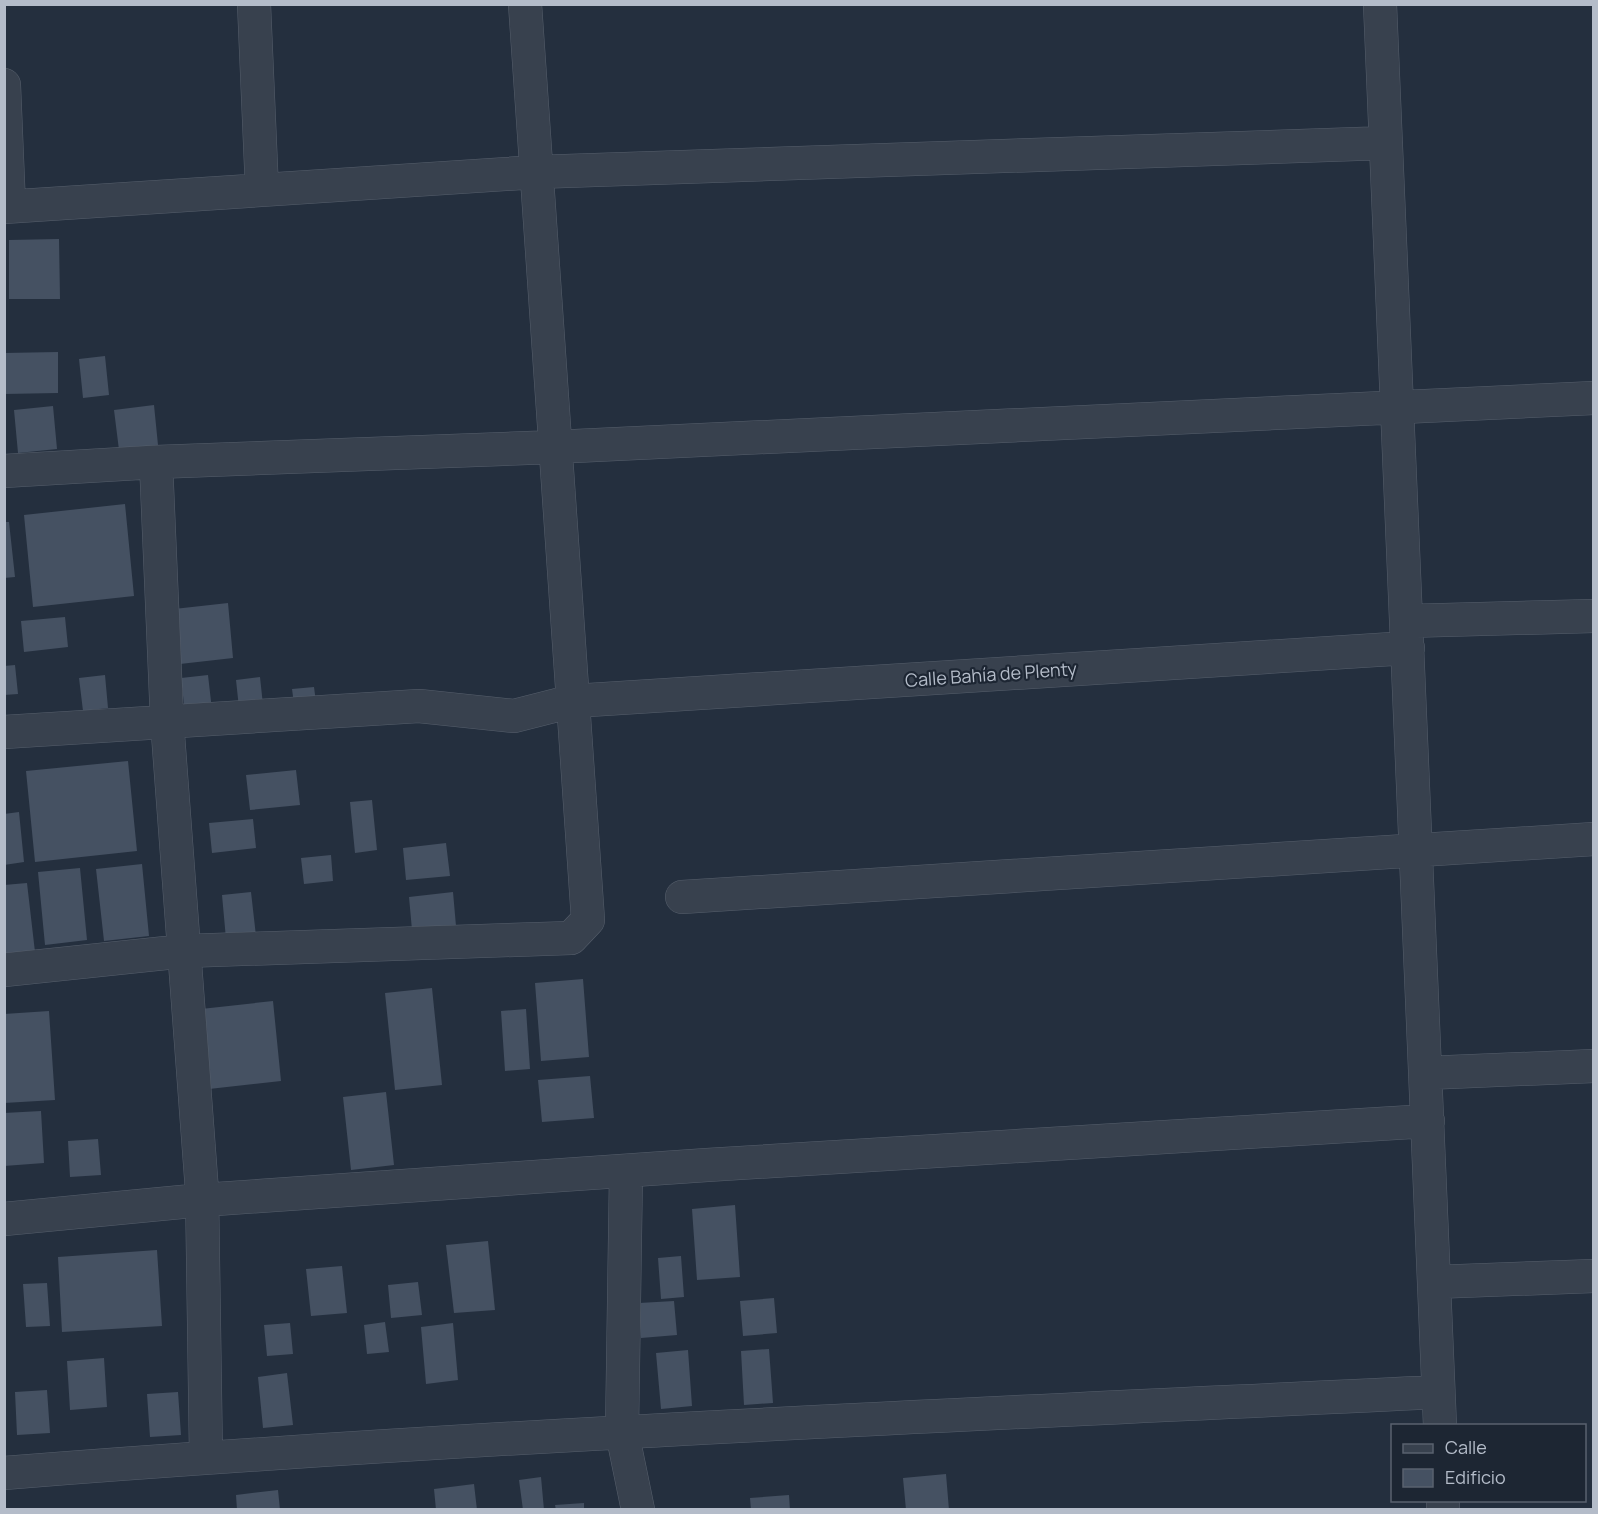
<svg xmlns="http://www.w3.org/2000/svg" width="1598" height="1514" viewBox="0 0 1598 1514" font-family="Manrope,sans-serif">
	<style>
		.building { fill: #455162 }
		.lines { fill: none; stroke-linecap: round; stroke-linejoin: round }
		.minor-casing { stroke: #565f6c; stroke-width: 34 }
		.minor { stroke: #38414e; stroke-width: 33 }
		.labels { text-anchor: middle; stroke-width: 4.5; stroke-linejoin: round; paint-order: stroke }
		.street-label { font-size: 18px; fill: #b4bcc9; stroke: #1d2633 }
	</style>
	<rect width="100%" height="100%" fill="#242f3e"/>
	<path class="building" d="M59 239 60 299H9V240Z
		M58 352V393L4 394V353Z
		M105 356 109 395 83 398 79 359Z
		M154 405 158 445 119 450 114 410Z
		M53 406 57 449 18 453 14 410Z
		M125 504 134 596 33 607 24 515Z
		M4 522H9L15 577 4 578Z
		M228 603 233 658 180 664 174 609Z
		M65 617 68 647 24 652 21 621Z
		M15 665 18 694 4 695V666Z
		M105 675 108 708 83 711 79 678Z
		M208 675 212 710 185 713 181 678Z
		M260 677 263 705 239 708 236 680Z
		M314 687 316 702 294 704 292 689Z
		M128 761 137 851 35 862 26 771Z
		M296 770 300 805 250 810 246 775Z
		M372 800 377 850 355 853 350 802Z
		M19 812 24 862 4 865V814Z
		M253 819 256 848 212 853 209 823Z
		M446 843 450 876 406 880 403 848Z
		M331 855 333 881 304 884 301 858Z
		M142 864 149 936 104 941 96 869Z
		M80 868 87 940 45 945 38 872Z
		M27 883 35 952 4 955V885Z
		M251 892 256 936 226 939 222 895Z
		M453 892 456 926 412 930 409 897Z
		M583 979 589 1057 541 1061 535 983Z
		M432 988 442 1085 395 1090 385 993Z
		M273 1001 281 1081 209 1089 201 1009Z
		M526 1009 530 1069 505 1071 501 1011Z
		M49 1011 55 1100 4 1103V1014Z
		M590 1076 594 1118 542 1122 538 1080Z
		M386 1092 394 1165 351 1170 343 1097Z
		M41 1111 44 1163 4 1166V1113Z
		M98 1139 101 1175 70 1177 68 1141Z
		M735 1205 740 1277 697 1280 692 1209Z
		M488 1241 495 1310 454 1313 446 1245Z
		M157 1250 162 1326 62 1332 58 1257Z
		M681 1256 684 1297 661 1299 658 1258Z
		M342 1266 347 1313 311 1316 306 1269Z
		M418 1282 422 1315 391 1318 388 1285Z
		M47 1283 50 1326 26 1327 23 1284Z
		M774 1298 777 1333 743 1336 740 1301Z
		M674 1301 677 1335 641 1338 639 1303Z
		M385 1322 389 1352 367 1354 364 1325Z
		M290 1323 293 1354 267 1356 264 1325Z
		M453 1323 458 1380 426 1384 421 1327Z
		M769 1349 773 1403 744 1405 741 1351Z
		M688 1350 692 1406 661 1409 656 1353Z
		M104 1358 107 1407 70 1410 67 1361Z
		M287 1373 293 1425 263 1428 258 1377Z
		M47 1390 50 1433 17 1435 15 1392Z
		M178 1392 181 1435 150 1437 147 1394Z
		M946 1474 949 1510H906L903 1478Z
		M541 1477 544 1510H523L519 1480Z
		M474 1484 477 1510H436L434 1489Z
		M278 1490 280 1510H237L236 1495Z
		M789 1495 790 1510H751L750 1498Z
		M584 1503V1510H556L555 1505Z"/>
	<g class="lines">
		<g class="minor-casing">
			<path id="minor" d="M254 4 262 190
				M1380 4 1440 1426
				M4 85 9 206
				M4 207 536 172 1386 143
				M156 462 167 721 202 1191 206 1457
				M4 471 156 462 554 447 1594 398
				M1407 621 1594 616
				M4 732 419 706 514 716 573 701 1408 648
				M682 897 1594 839
				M4 970 185 951 571 938 588 920 525 4
				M1426 1073 1594 1066
				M626 1172 622 1432 638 1510
				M4 1219 202 1200 707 1165 1428 1121
				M1434 1282 1594 1276
				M4 1473C482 1435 960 1415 1438 1392
				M1443 1500V1510"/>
		</g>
		<use href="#minor" class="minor"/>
	</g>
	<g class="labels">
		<g class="street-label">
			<text transform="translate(991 675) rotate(-4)" y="6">Calle Bahía de Plenty</text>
		</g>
	</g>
	<rect width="1598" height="1514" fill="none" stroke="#b4bcc9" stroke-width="12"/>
	<rect x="1391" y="1424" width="195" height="78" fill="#1d2633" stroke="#59626f" stroke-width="1.5"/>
	<rect x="1403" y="1444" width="30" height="9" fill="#38414e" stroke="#59626f" stroke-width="1.5"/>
	<text x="1445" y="1454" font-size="18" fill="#b4bcc9">Calle</text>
	<rect x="1403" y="1469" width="30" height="18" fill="#455162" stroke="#59626f" stroke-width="1.5"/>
	<text x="1445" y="1484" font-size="18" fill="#b4bcc9">Edificio</text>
</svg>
